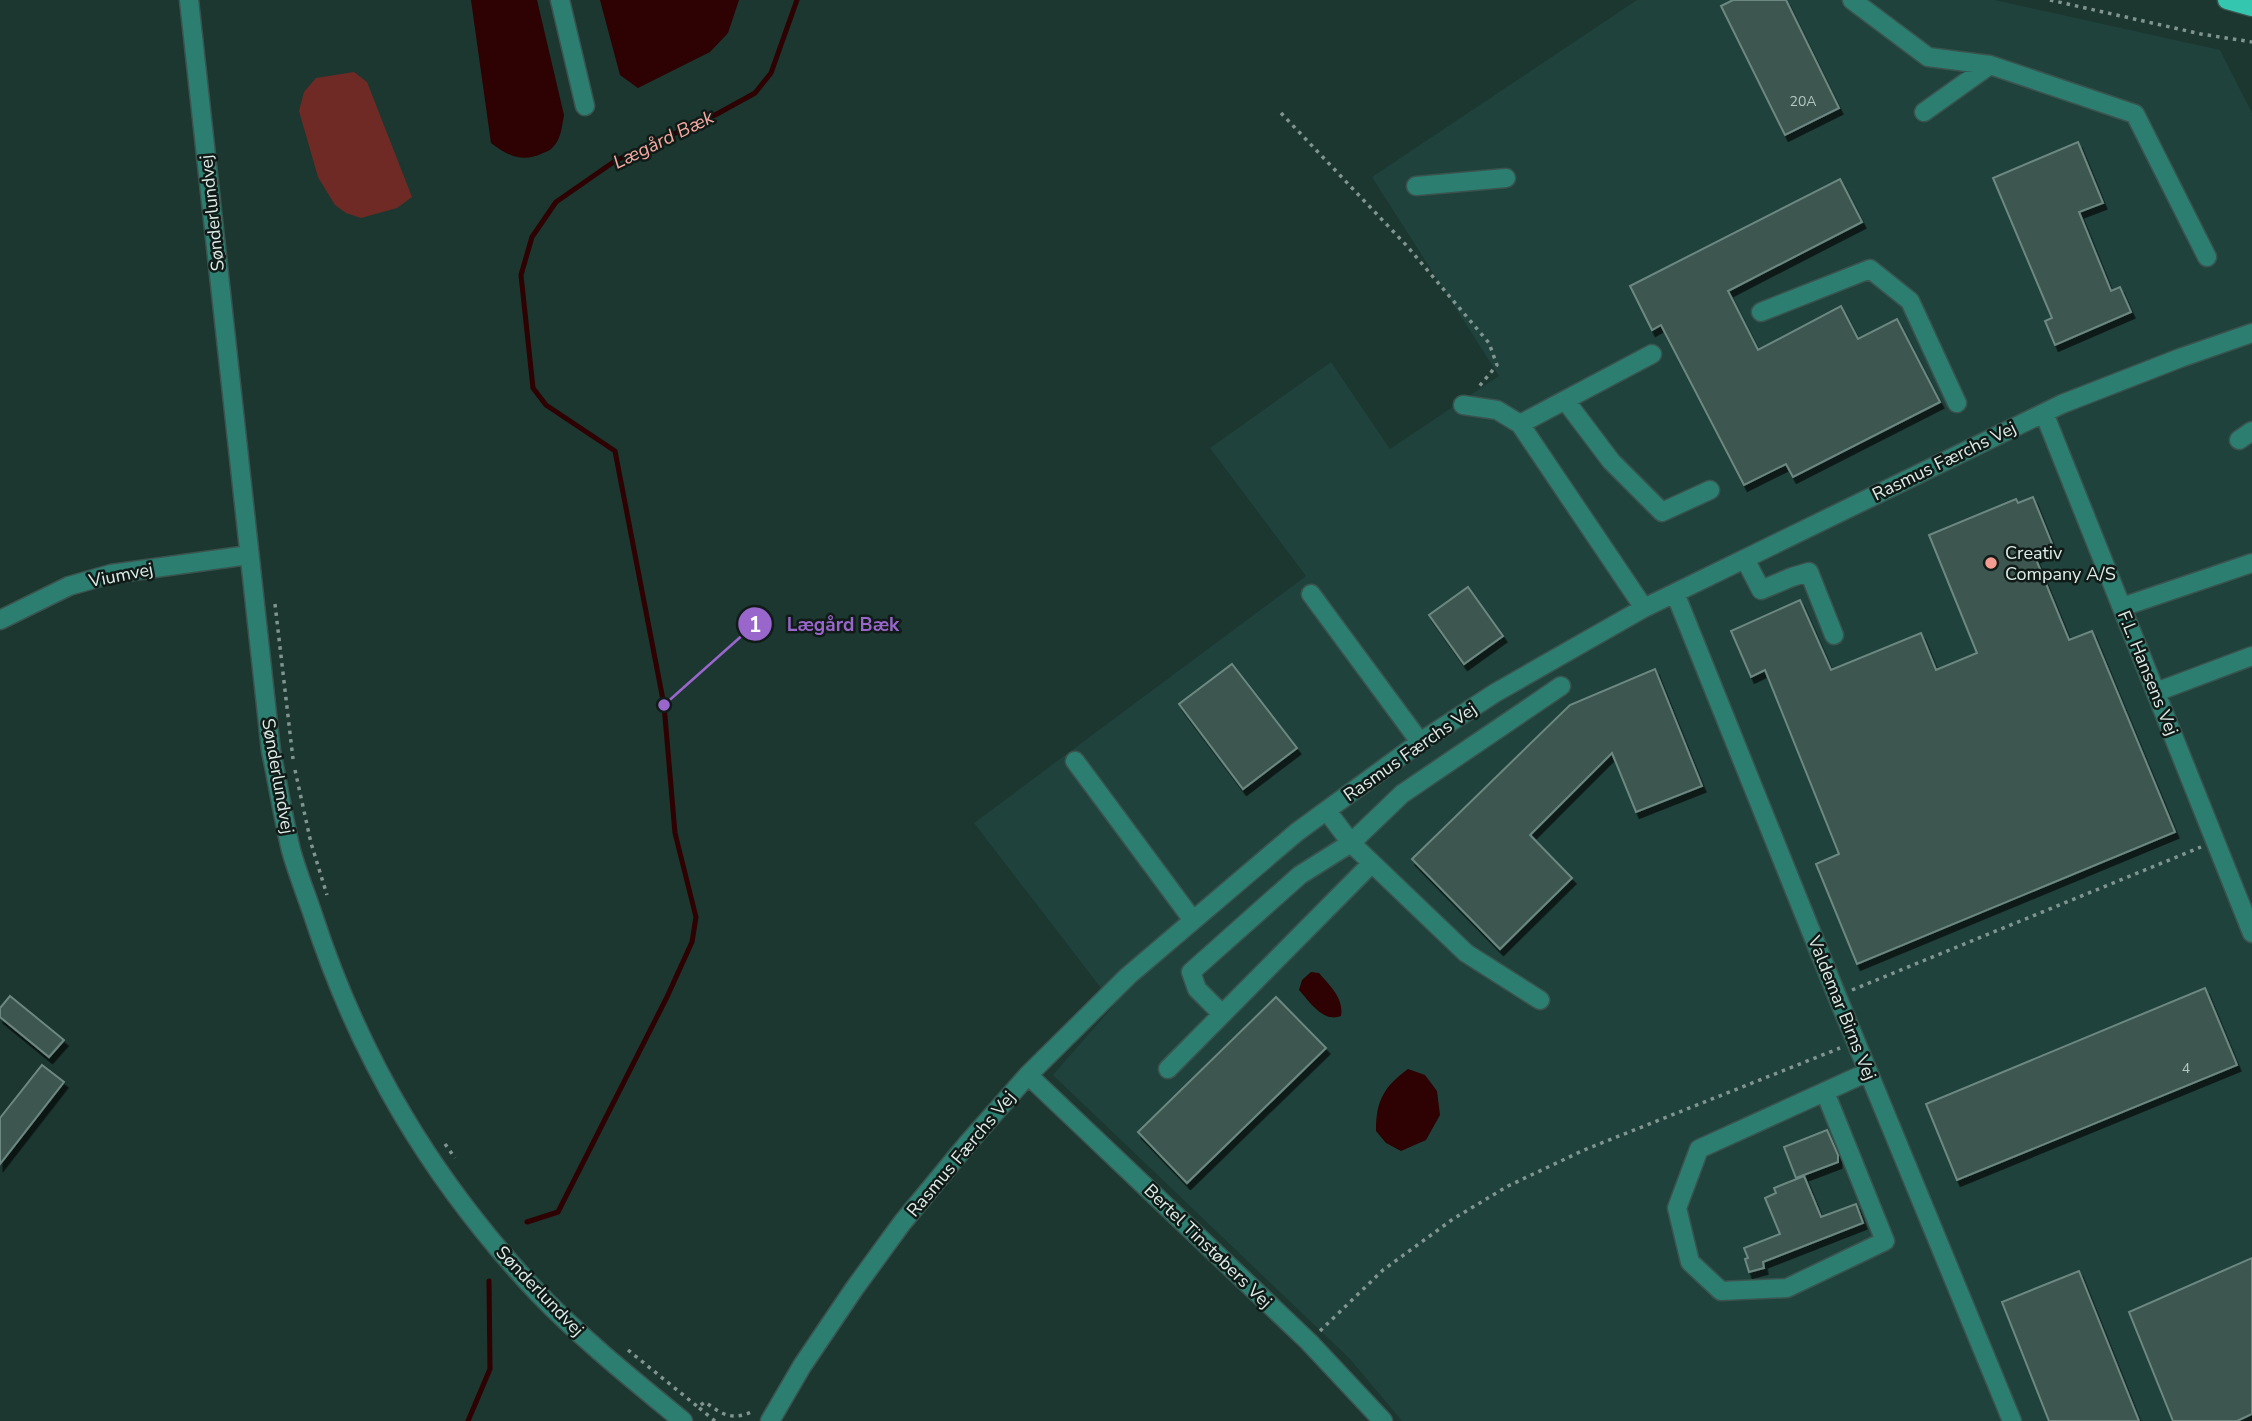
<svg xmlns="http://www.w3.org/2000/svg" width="2252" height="1421" viewBox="0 0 2252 1421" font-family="'Nunito Sans',sans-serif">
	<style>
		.built { fill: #20423c }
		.grass { fill: #6f2a26 }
		.water { fill: #2e0102 }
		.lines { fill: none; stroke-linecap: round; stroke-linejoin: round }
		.stream { stroke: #2e0102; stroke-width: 5 }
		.building { fill: #3c5650; stroke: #6c8881; stroke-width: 2; filter: url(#shadow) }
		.minor-casing { stroke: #3b534e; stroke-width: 21 }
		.major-casing { stroke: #3b534e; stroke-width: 21 }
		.path { stroke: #819590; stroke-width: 3.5; stroke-dasharray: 3.5 5; stroke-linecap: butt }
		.minor { stroke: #2c7e70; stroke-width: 18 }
		.major { stroke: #34c6ae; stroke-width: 18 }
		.poi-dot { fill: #f59c92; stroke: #101b18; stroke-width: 2.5 }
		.labels { text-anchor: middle; stroke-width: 5; stroke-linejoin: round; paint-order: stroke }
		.number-label { font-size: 14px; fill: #b6c7c3 }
		.street-label { font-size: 18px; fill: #deede9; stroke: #101b18 }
		.poi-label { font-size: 18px; fill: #deede9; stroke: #101b18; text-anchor: start }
		.water-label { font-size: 19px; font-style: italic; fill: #f6aaa1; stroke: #101b18 }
		.leader { fill: none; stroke: #96c; stroke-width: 2.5 }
		.callout-dot { fill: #96c; stroke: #101b18; stroke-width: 2.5 }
		.mark-label { font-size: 21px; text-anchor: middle; font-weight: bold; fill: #fff }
		.callout-label { font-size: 19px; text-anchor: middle; font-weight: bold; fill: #96c; stroke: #101b18; stroke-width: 5; stroke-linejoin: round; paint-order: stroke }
	</style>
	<defs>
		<filter id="shadow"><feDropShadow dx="3.5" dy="6" stdDeviation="0" flood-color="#0009"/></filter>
	</defs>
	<rect width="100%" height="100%" fill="#1c3630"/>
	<path class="built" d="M1637 0H1995L2220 50 2252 113V1421H1402L1350 1359 1053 1075 1114 1005 974 823 1306 576 1210 448 1331 362 1390 449 1499 376 1372 177Z"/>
	<path class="grass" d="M354 72 367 82 412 197 397 208 361 218 346 213 335 205 318 177 299 111 304 92 316 78Z"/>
	<path class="water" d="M471 0H537L564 115C562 126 561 139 553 147 551 150 546 152 543 153 523 163 508 156 491 143Z
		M600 0H739L728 33 710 52 638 88 620 75Z
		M1311 972 1319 973C1330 986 1344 998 1341 1016 1323 1023 1310 1002 1299 990L1302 980Z
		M1408 1069 1425 1075 1437 1091 1440 1115 1426 1140 1401 1151 1386 1143 1376 1131C1376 1100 1384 1087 1408 1069Z"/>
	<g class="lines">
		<path class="stream" d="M527 1222 558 1212 667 997 692 942 696 917 675 833 664 705 615 451 546 405 533 388 521 275 532 237 556 202 615 161 717 114 755 93 771 73 797 0
			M468 1421 490 1369 489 1281"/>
	</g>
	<path class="building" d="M1733 0H1786L1839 108 1785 135 1721 6Z
		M2078 142 2103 203 2079 212 2111 291 2120 287 2131 312 2055 345 2045 321 2052 318 1993 178Z
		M1840 179 1862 222 1728 291 1758 350 1841 306 1858 339 1897 319 1940 402 1793 477 1786 464 1744 485 1661 325 1652 330 1630 286Z
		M2033 497 2054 549 2035 557 2069 640 2092 631 2175 832 1857 964 1816 864 1839 854 1765 670 1751 677 1731 631 1800 600 1831 670 1921 633 1936 670 1977 653 1929 535 2016 499 2018 503Z
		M1468 587 1503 636 1464 664 1429 615Z
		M1232 664 1297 748 1243 789 1179 704Z
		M1655 669 1702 786 1636 812 1612 753 1530 835 1572 878 1500 949 1412 859 1570 705Z
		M2205 988 2237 1065 1957 1180 1926 1104Z
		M10 996 64 1040 49 1057 0 1017V1008Z
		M1276 997 1326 1048 1187 1183 1138 1132Z
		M42 1065 64 1082 0 1164V1118Z
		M1827 1130 1838 1155V1162L1796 1178 1784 1147Z
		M1804 1176 1821 1217 1856 1204 1863 1223 1763 1262 1764 1268 1749 1272 1745 1259 1748 1258 1744 1248 1780 1234 1765 1198 1776 1193 1774 1188Z
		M2252 1258V1414L2237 1421H2173L2129 1312Z
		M2079 1271 2139 1421H2049L2002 1302Z"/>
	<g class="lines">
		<g class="minor-casing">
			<path id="minor" d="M189 0 271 751C278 784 283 817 291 850 297 872 306 894 313 915 360 1059 432 1180 536 1291 581 1338 632 1379 683 1421
				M560 0 585 106
				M1852 0 1928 57 1990 65
				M1924 112 1990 65 2135 114 2207 257
				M1416 186 1506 178
				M1761 312 1870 269 1910 301 1957 403
				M1565 400 1611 461 1662 512 1710 490
				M1463 405 1497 410 1520 424 1644 608
				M2044 413 2252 933
				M1520 424 1652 354
				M2239 440 2252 431
				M1745 559 1761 590 1792 577 1809 572 1834 635
				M1675 593 1837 996 2012 1421
				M1311 594 1420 742
				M2122 607 2252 563
				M0 620 69 586 111 574 249 555
				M2156 692 2252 656
				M1075 761 1192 919
				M1327 811 1351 843 1466 953 1540 1000
				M1222 1014 1197 989 1191 972 1300 875 1351 843 1402 794 1561 686
				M1168 1069 1372 863
				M1028 1075 1309 1342 1383 1421
				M1825 1092 1885 1241 1787 1288 1721 1291 1690 1262 1677 1208 1699 1149 1868 1072
				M770 1421 802 1366 854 1289 902 1223 968 1143 1028 1075 1128 976 1297 832 1420 742 1495 693 1644 608 2062 404 2180 358 2252 333"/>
		</g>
		<g class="major-casing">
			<path id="major" d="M2227 0 2252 7"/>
		</g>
		<path class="path" d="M2050 0 2201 34 2252 42
			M1281 113 1407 246 1489 343 1497 365 1477 389
			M275 604 293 759
			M295 770 311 843 327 895
			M1852 990 2201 847
			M445 1144 455 1158
			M1320 1331 1383 1270 1453 1219 1508 1186 1584 1150 1840 1048
			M628 1350 698 1407
			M715 1421 698 1407 705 1402C723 1415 732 1421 754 1411"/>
		<use href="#minor" class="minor"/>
		<use href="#major" class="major"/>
	</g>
	<circle class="poi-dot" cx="1991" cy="563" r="7"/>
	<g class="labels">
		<g class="number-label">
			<text x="1803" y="106">20A</text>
			<text x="2186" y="1073">4</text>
		</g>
		<g class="street-label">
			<text transform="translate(212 213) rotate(-96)" y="6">Sønderlundvej</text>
			<text transform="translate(1944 461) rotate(-26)" y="6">Rasmus Færchs Vej</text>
			<text transform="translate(121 575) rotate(-11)" y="6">Viumvej</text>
			<text transform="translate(2148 673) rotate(68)" y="6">F.L. Hansens Vej</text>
			<text transform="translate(1410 752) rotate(-35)" y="6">Rasmus Færchs Vej</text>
			<text transform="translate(278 776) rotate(80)" y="6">Sønderlundvej</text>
			<text transform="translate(1842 1008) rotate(68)" y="6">Valdemar Birns Vej</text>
			<text transform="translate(961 1154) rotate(-50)" y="6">Rasmus Færchs Vej</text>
			<text transform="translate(1208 1246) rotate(44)" y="6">Bertel Tinstøbers Vej</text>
			<text transform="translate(540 1291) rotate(46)" y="6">Sønderlundvej</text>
		</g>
		<g class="poi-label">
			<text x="2005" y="559">Creativ<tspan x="2005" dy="21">Company A/S</tspan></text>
		</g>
		<g class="water-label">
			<text transform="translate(663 139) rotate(-26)" y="7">Lægård Bæk</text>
		</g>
	</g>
	<path class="leader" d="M664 705L755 624"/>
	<g class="callout-dot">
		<circle cx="664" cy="705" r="7"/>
		<circle cx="755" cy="624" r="18"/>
	</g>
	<g class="mark-label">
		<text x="755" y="632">1</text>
	</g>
	<g class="callout-label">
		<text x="843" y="631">Lægård Bæk</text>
	</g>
</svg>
